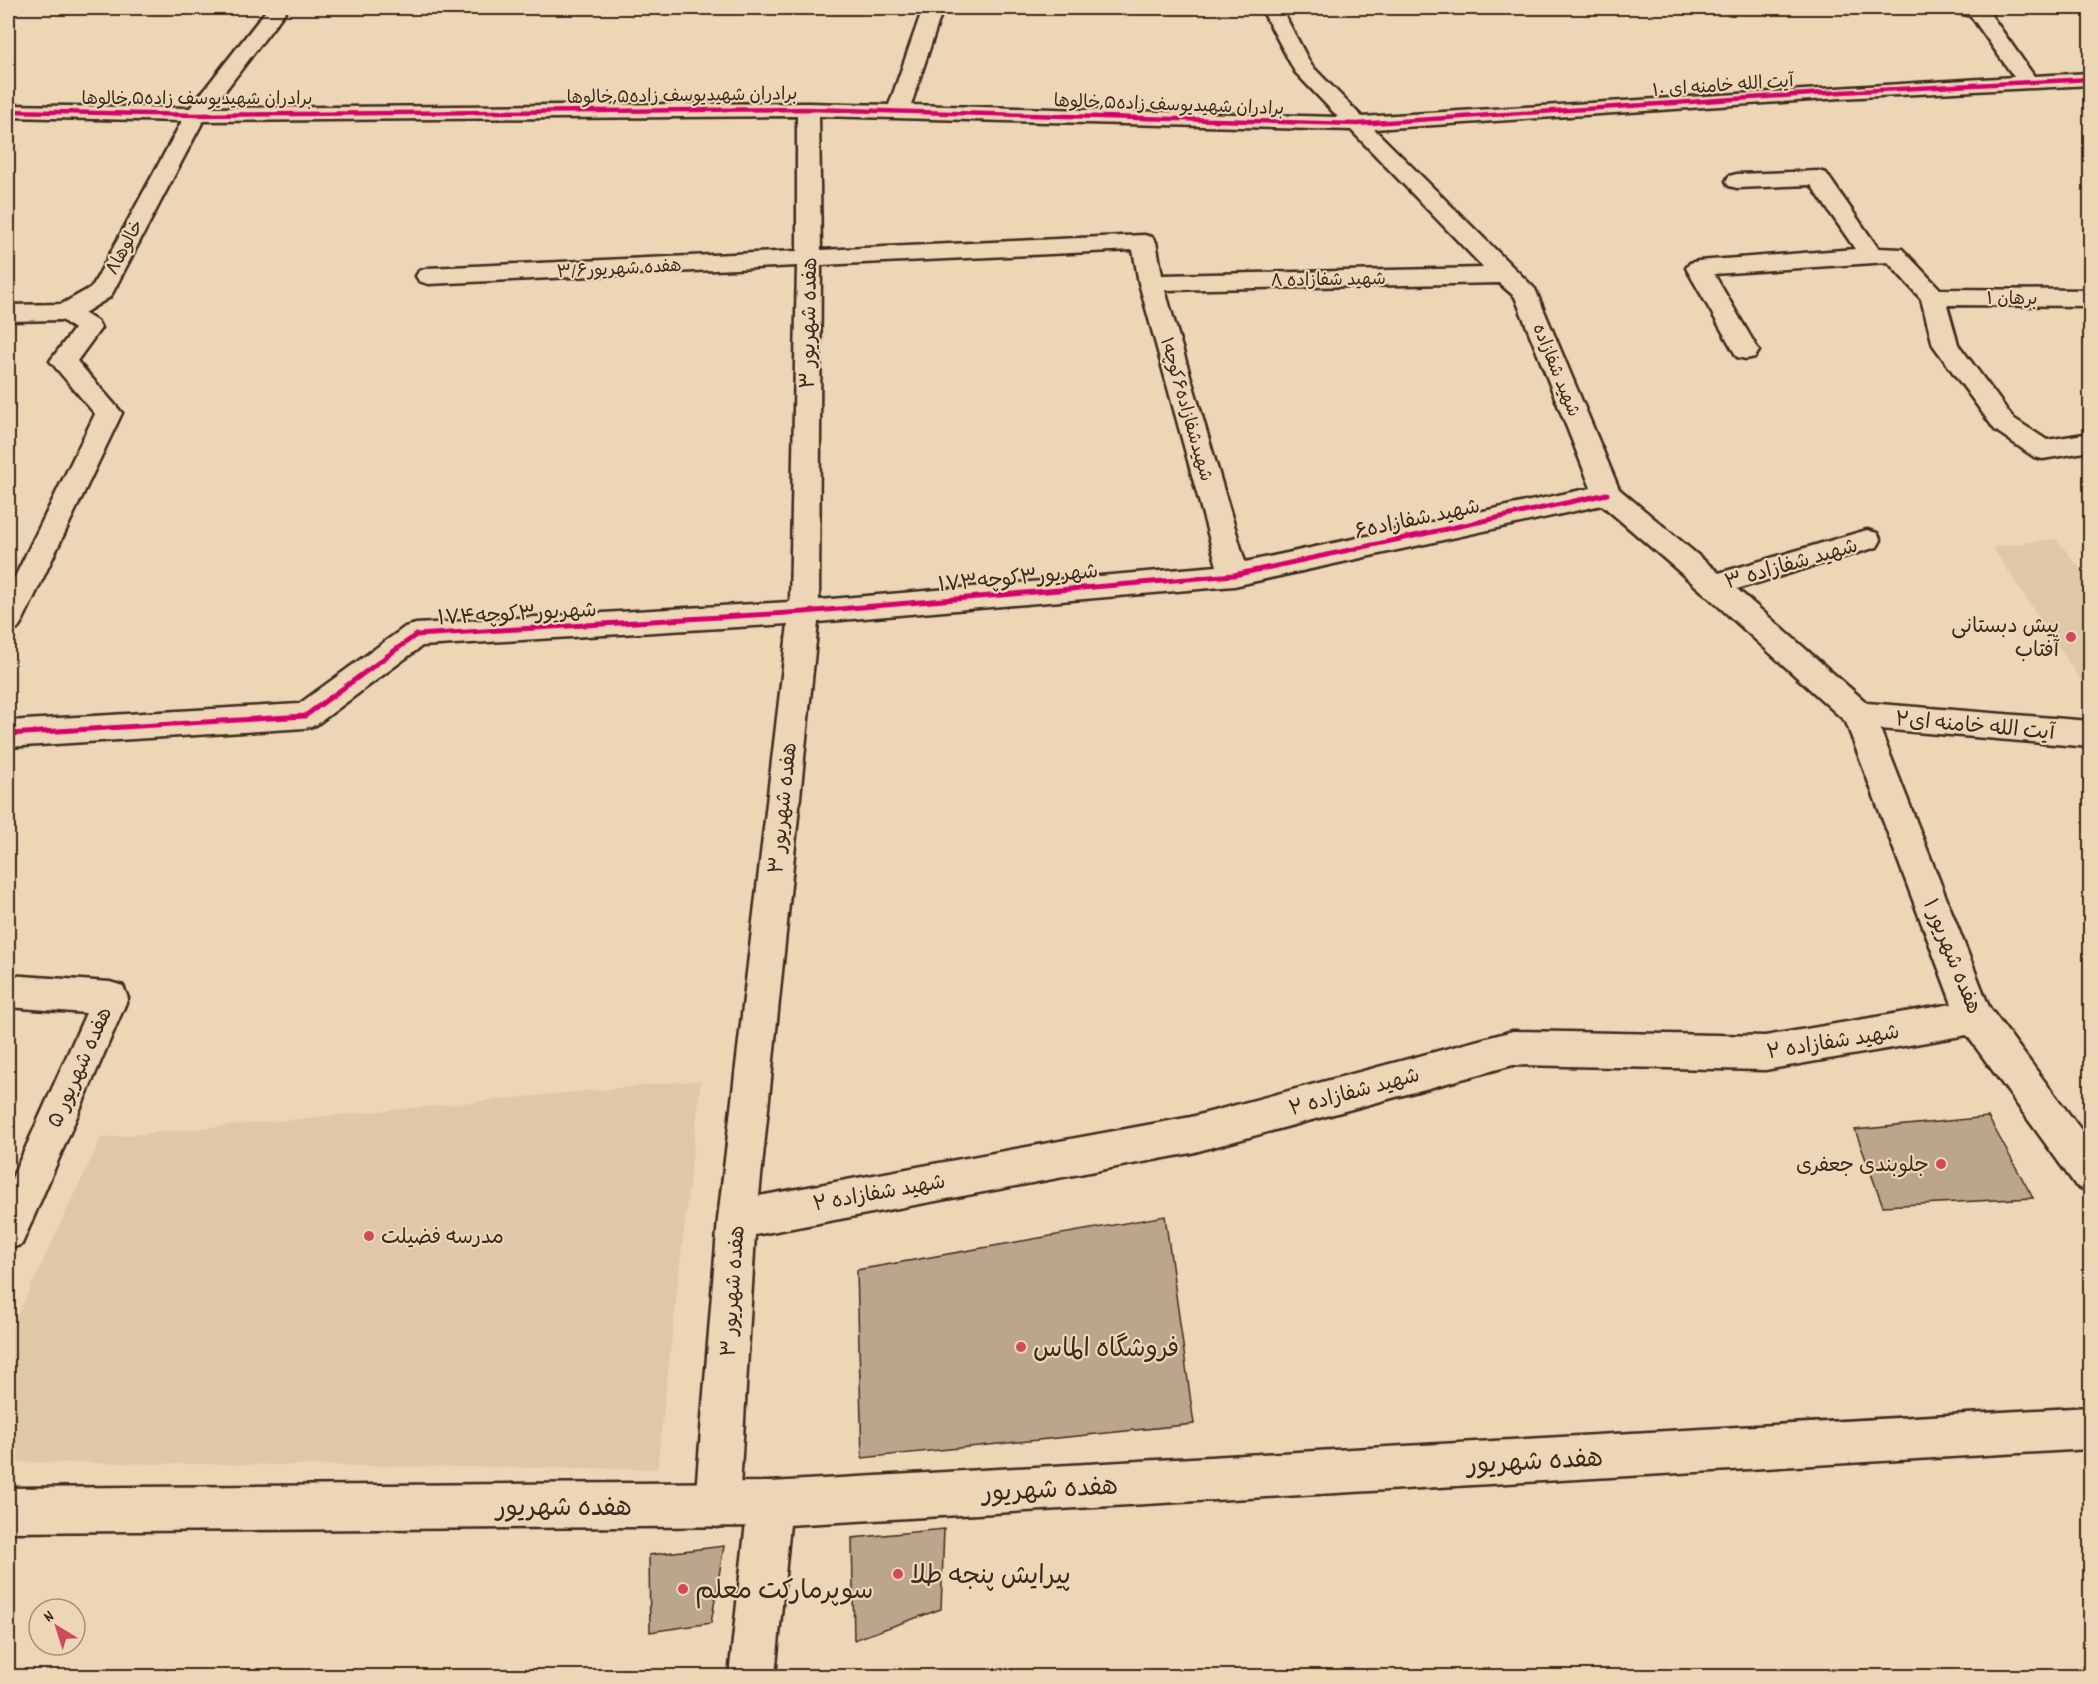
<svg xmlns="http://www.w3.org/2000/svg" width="2098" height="1684" viewBox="0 0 2098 1684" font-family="Dekko,'Playpen Sans Arabic',sans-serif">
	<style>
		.built { fill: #dec8a8 }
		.building { fill: #bba68b; stroke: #3b2a1e; stroke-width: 1.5 }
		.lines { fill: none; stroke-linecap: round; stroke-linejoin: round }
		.minor-casing { stroke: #3b2a1e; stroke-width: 5 }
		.major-casing { stroke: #3b2a1e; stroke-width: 5 }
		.minor { fill: #edd6b5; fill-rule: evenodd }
		.major { fill: #edd6b5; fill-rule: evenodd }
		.cycleway-far1-casing { stroke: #edd6b5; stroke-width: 7 }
		.cycleway-casing { stroke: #edd6b5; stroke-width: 9 }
		.cycleway-far1 { stroke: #d6006c; stroke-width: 4.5 }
		.cycleway { stroke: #d6006c; stroke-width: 5 }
		.poi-dot { fill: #d1495b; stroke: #edd6b5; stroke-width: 2 }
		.labels { text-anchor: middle; stroke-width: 4.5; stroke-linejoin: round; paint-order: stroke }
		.far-street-label { font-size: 18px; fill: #3b2a1e; stroke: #edd6b5 }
		.street-label { font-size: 21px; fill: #3b2a1e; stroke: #edd6b5 }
		.poi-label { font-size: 21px; fill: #3b2a1e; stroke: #edd6b5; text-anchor: end }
		.near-poi-label { font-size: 26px; fill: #3b2a1e; stroke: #edd6b5; text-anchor: start }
		.near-street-label { font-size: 26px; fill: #3b2a1e; stroke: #edd6b5 }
	</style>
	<rect width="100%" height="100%" fill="#edd6b5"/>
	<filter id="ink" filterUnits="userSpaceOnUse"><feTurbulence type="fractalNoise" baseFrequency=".0167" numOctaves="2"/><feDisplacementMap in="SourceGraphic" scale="12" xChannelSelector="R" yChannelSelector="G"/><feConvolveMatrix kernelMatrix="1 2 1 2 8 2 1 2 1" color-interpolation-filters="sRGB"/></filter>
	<g filter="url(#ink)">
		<path class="built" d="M2056 539 2090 580V694L1992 547Z
			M701 1080 657 1469 8 1462V1335L101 1138Z"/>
		<path class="building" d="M1988 1117 2033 1198 1883 1206 1855 1130Z
			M1165 1216 1194 1424 862 1458 857 1270Z
			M944 1529 941 1609 854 1640 852 1538Z
			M724 1546 711 1623 650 1632 649 1555Z"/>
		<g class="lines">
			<g class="minor-casing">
				<path id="minor" d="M268 8H288L212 108 808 103 889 105 923 8H943L911 105 1338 117 1295 72 1261 8H1281L1311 65 1362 117 2014 77 1971 16 1954 12 1951 8H1986L2034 76 2090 73V85L1841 98 1374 129 1535 289 1619 489 1719 573 1867 530 1877 533 1881 540 1877 547 1737 589 1867 703 2090 721V747L1880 729 1989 1007 2090 1142V1192L2076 1186 1967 1035 1765 1070 1513 1065 1191 1153 755 1235 739 1505 732 1520 717 1527 702 1520 695 1505 718 1219 788 624 422 646 316 725 305 728 8 747V721L299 704 405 627 416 624 790 602 797 266 428 284 419 281 416 276 419 271 428 268 797 251V116L203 121 113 292 110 297 84 313 98 322 101 328 77 361 122 413 23 620 18 628 8 631V591L95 414 50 361 74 329 62 320 8 321V305L62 304 92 287 182 121 8 117V105L190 108ZM819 116 1351 130 1484 268 1162 275 1156 242 1152 237 1144 235 821 250ZM1133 250 1139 283 1217 566 819 600 821 265ZM1499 283 1515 297 1591 488 1245 562 1165 290ZM1602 505 1704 593 1846 722 1952 1004 1765 1036 1513 1031 1191 1117 759 1196 818 622 1234 586Z
					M1818 171 1826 173 1878 248 1902 249 1940 289 2090 290V306L1947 305 1958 344 2013 418 2047 440 2090 433V451L2043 459 2034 457 1995 430 1933 345 1921 299 1888 262 1714 274 1759 351 1755 357 1746 359 1737 357 1686 268 1690 263 1698 261 1855 249 1811 185 1737 188 1729 186 1726 181 1729 176 1737 174Z
					M8 975 110 982 123 986 128 998 22 1244 8 1250V1187L86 1013 8 1007Z
					M770 1482 785 1489 792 1504 775 1676H729L748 1504 755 1489Z"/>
			</g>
			<g class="major-casing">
				<path id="major" d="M2090 1407V1449L770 1526 8 1532V1488L770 1482Z"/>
			</g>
			<use href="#minor" class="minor"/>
			<use href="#major" class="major"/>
			<g class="cycleway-far1-casing">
				<path id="cycleway-far1" d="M8 111 196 115 808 109 1357 124 1841 92 2090 79"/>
			</g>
			<g class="cycleway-casing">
				<path id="cycleway" d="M8 734 305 716 416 635 804 612 1234 575 1607 494"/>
			</g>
			<use href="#cycleway-far1" class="cycleway-far1"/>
			<use href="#cycleway" class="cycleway"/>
		</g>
	</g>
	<g class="poi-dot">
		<circle cx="2071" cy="637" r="6"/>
		<circle cx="1941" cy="1164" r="6"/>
		<circle cx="369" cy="1236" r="6"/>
		<circle cx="1021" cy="1347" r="6"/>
		<circle cx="898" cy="1574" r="6"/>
		<circle cx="683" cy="1589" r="6"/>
	</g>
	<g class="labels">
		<g class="far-street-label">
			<text transform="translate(1723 85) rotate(-4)" y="6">آیت الله خامنه ای ۱۰</text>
			<text transform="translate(682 95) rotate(-1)" y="6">برادران شهیدیوسف زاده۵,خالوها</text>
			<text x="197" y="104">برادران شهیدیوسف زاده۵,خالوها</text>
			<text transform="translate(1169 104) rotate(2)" y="6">برادران شهیدیوسف زاده۵,خالوها</text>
			<text transform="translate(124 247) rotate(-62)" y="6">خالوها۸</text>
			<text transform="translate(619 268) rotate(-3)" y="6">هفده شهریور۳/۶</text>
			<text transform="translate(1328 279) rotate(-1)" y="6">شهید شفازاده ۸</text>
			<text x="2012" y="304">برهان ۱</text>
			<text transform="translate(1557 370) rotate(68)" y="6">شهید شفازاده</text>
			<text transform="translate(1187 409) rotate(74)" y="6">شهیدشفازاده۶کوچه۱</text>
		</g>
		<g class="street-label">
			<text transform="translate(808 323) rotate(-89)" y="7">هفده شهریور ۳</text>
			<text transform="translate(1417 518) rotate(-12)" y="7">شهید شفازاده۶</text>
			<text transform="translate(1791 563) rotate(-16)" y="7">شهید شفازاده ۳</text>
			<text transform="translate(1018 577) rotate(-5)" y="7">۱۷شهریور۳کوچه۳</text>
			<text transform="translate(517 613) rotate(-3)" y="7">۱۷شهریور۳کوچه۴</text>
			<text transform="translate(1975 725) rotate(5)" y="7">آیت الله خامنه ای۲</text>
			<text transform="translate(782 808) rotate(-84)" y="7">هفده شهریور ۳</text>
			<text transform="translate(1953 956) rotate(68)" y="7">هفده شهریور ۱</text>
			<text transform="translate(1833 1041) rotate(-9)" y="7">شهید شفازاده ۲</text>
			<text transform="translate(79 1067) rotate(-66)" y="7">هفده شهریور ۵</text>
			<text transform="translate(1354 1091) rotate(-15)" y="7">شهید شفازاده ۲</text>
			<text transform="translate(879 1192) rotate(-10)" y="7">شهید شفازاده ۲</text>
			<text transform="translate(732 1291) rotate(-86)" y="7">هفده شهریور ۳</text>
		</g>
		<g class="poi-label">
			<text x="2059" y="632">پیش دبستانی<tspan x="2059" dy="24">آفتاب</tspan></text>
			<text x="1929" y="1171">جلوبندی جعفری</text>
			<text x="381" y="1243" text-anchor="start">مدرسه فضیلت</text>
		</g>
		<g class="near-poi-label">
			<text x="1033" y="1356">فروشگاه الماس</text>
			<text x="910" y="1583">پیرایش پنجه طلا</text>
			<text x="695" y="1598">سوپرمارکت معلم</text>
		</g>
		<g class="near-street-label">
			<text transform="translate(1535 1460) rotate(-3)" y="9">هفده شهریور</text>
			<text transform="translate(1050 1488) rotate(-3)" y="9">هفده شهریور</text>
			<text x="564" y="1515">هفده شهریور</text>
		</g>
	</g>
	<rect width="2098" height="1684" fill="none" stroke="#edd6b5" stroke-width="30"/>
	<rect x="15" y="15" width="2068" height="1654" fill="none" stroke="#3b2a1e" stroke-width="2" filter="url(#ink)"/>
	<g transform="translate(57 1627) rotate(322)"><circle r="28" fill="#edd6b5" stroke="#a69179" stroke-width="1.5"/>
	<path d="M0-4.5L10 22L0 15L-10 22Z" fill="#d1495b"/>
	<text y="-9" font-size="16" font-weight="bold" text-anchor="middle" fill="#3b2a1e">N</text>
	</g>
</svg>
